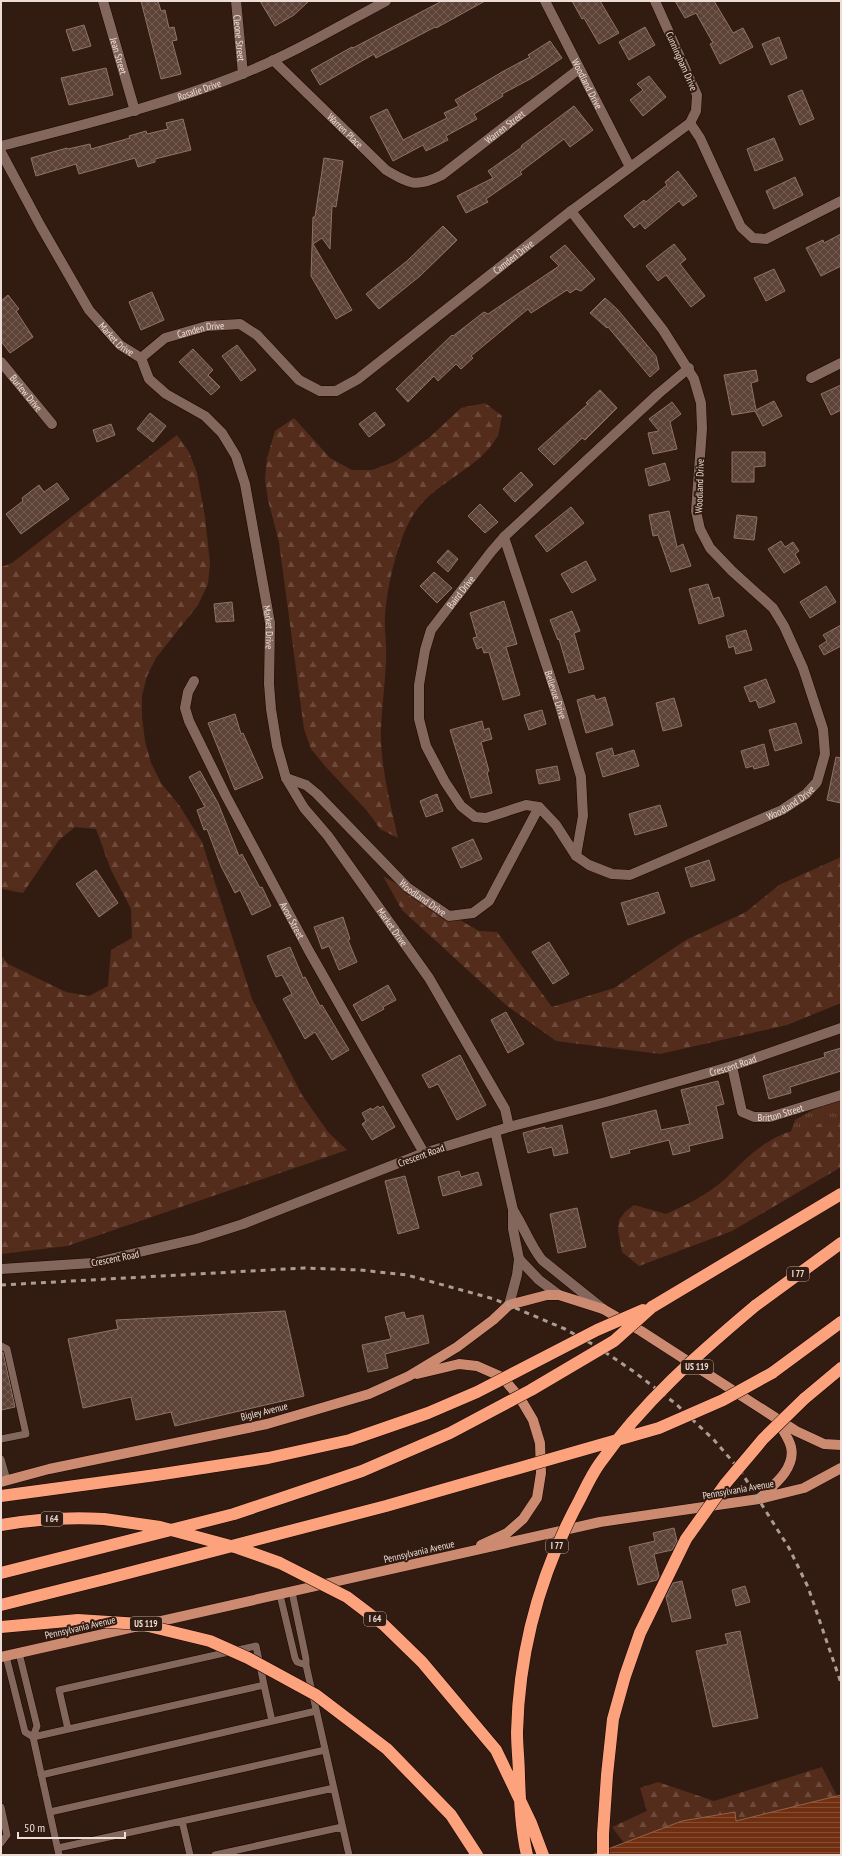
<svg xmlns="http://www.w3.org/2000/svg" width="842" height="1856" viewBox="0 0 842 1856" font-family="'PT Sans Narrow',sans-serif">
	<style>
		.grass { fill: url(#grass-tufts) }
		.forest { fill: url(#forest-firs) }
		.water { fill: url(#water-rules); stroke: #96634b }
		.building { fill: url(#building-cross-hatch); stroke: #907368 }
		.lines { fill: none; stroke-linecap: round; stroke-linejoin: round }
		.service-casing { stroke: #190601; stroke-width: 8 }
		.minor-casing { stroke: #190601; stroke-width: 11 }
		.tertiary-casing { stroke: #190601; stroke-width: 11 }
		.primary-casing { stroke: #190601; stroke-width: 11 }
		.motorway-casing { stroke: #190601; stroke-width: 13 }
		.service { stroke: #83675c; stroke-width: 7 }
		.minor { stroke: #83675c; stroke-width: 10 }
		.tertiary { stroke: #83675c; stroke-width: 10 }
		.primary { stroke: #cc8a70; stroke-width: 10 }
		.motorway { stroke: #fca27d; stroke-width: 12 }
		.rail { stroke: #ae9c94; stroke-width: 3; stroke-dasharray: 5 5; stroke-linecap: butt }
		.motorway-bridge-casing { stroke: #190601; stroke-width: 13; stroke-linecap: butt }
		.motorway-bridge { stroke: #fca27d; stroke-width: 12 }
		.labels { text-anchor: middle; stroke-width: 4; stroke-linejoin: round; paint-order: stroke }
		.shield { fill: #321c12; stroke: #b5a39b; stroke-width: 1 }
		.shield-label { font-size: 9px; font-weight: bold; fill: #edddd6 }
		.street-label { font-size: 10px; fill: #edddd6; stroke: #321c12 }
	</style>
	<defs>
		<pattern id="grass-tufts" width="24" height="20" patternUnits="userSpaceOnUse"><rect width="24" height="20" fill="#542c1b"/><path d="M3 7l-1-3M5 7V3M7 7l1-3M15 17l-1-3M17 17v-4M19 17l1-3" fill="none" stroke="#6d4a3b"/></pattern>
		<pattern id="forest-firs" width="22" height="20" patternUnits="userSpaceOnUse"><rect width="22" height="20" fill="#542c1b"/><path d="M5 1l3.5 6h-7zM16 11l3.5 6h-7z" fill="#6d4a3b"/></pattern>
		<pattern id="water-rules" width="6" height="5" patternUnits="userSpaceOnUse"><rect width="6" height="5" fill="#702f10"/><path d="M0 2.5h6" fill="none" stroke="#854d32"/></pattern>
		<pattern id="building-cross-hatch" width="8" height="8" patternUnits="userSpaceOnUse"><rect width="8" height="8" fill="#5c4237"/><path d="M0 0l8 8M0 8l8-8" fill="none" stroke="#745d53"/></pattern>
	</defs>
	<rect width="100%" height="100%" fill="#321c12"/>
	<path class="grass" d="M841 1094V1119L791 1131 795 1120Z"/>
	<path class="forest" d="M485 403 502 416C500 423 500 431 497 437 478 470 436 481 415 512 398 537 387 586 385 616 384 631 387 646 386 662 385 684 382 706 381 728 380 765 390 802 398 838L380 829 369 813 325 766 311 749 304 729 279 542 268 500 265 479 267 458 275 431 294 418 330 458 352 470H372L394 462 413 449 430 437 461 408Z
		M177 435 189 452 197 473 205 517 210 563 208 584 198 605 156 658 147 676 142 696V717L145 741 151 763 161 783 179 805 202 842 252 999 302 1095 328 1132 347 1150 67 1246 1 1254V955L8 964 66 992 89 996 108 986 111 950 132 938 131 909 111 870 96 829 75 827 59 840 23 893 3 889 1 885V567L12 563Z
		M841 857V1003L787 1025 660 1054 556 1041 506 1005 402 910 383 876 479 931 497 932 552 1007 614 988 686 940 746 912 779 885Z
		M841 1119V1167L732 1231 639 1266 622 1252 618 1230 619 1220 625 1212 634 1205 666 1214C687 1205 706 1195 724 1180 738 1167 751 1152 768 1142 789 1128 817 1125 841 1119Z
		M822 1767 837 1796 736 1821 734 1812 682 1821 624 1843 612 1827 647 1811 640 1788 658 1782 714 1801Z"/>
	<path class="water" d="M841 1795V1855H592L682 1821 735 1812 736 1821Z"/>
	<path class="building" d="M141 1H158L161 11 165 10 169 28 174 27 177 40 172 41 181 74 161 79Z
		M260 1H309L294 15 275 26Z
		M442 1H485L436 28 435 27 376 58 374 54 320 85 311 70 352 47 353 48Z
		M572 1H600L619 33 599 44 584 18 582 19Z
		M675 1H714L733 33 743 28 753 47 720 64 710 44 713 43 696 13 685 18Z
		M84 25 91 46 73 51 66 30Z
		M645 27 655 45 629 60 619 42Z
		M779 37 787 58 771 65 762 44Z
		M550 41 562 58 532 78 502 94 503 96 474 114 477 119 446 136 448 140 426 151 423 145 393 161 370 117 387 109 403 140 447 118 444 113 459 106 455 100 502 72 530 57 528 55Z
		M106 68 113 95 69 105 61 78Z
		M649 76 666 97 643 116 630 100 643 90 637 84Z
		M802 90 814 119 800 125 788 96Z
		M574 106 593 130 570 147 564 139 520 172 522 174 486 199 488 202 466 213 457 196 493 178 488 171 522 147 521 146Z
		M183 119 191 150 155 159V162L138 167 135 158 79 174 76 164 36 176 31 158 67 148 68 149 90 144 91 149 130 138 129 136 146 131 147 134 168 129 166 123Z
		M774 138 783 160 755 171 747 149Z
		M324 158 343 161 336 207 332 206 330 249 322 238 313 244 352 310 336 319 311 276 313 217H315Z
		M678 171 697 196 683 206 679 201 645 229 640 223 634 228 624 216 644 200 646 202 667 185 665 182Z
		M795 177 803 195 774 209 766 191Z
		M443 226 457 240 420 276 379 309 366 294 407 261Z
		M841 234V266L821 276 806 248 823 240 824 243Z
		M674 244 686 259 680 264 705 296 691 307 666 275 658 281 646 266Z
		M565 245 595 279 581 291 576 289 570 293 567 290 531 313 528 309 471 356 473 358 461 369 456 364 438 381 434 376 408 402 396 389 452 335 453 336 484 312 488 314 559 266 550 257Z
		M774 269 785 291 766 301 754 278Z
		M152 292 164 320 141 330 129 302Z
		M8 295 19 309 16 311 33 337 10 353 1 341V301Z
		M605 298 618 310 656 356 659 369 650 377 608 327 607 328 590 313Z
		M237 345 256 370 241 381 222 356Z
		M193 349 213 370 208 375 220 387 211 395 179 362Z
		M756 370 758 381 751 383 756 410 774 401 782 416 763 426 755 411 732 415 724 375Z
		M841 385V410L831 415 821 394Z
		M600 390 617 408 585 440 582 438 554 465 538 449 588 404 586 403Z
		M672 402 681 414 670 422 677 449 653 454 648 433 659 431 649 419Z
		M375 412 385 425 369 437 359 424Z
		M150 413 166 426 153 442 137 429Z
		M111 424 115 435 97 442 93 430Z
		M732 452H765V466L754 467V482H732Z
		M665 463 670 480 649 486 645 469Z
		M521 472 533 485 515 502 503 489Z
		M57 483 69 499 21 534 6 514 23 501 22 498 39 485 44 492Z
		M480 504 498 522 485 533 468 516Z
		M571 507 584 523 547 552 535 536Z
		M669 511 677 547 683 544 691 566 671 572 658 535 653 536 649 515Z
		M737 515 757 517 754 540 734 538Z
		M781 541 785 547 793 542 799 551 795 554 800 563 784 573 768 549Z
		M448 550 458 559 448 572 437 562Z
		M586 561 596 580 572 593 561 574Z
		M434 572 452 588 437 603 420 586Z
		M708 584 713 599 719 597 724 616 699 624 689 589Z
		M826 586 836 602 810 618 800 602Z
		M504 601 517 644 506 647 520 695 503 700 489 652 484 653 482 647 477 649 473 638 477 637 470 613Z
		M232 602 234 621 216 622 214 604Z
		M572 611 580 631 574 633 584 669 569 673 559 639 558 640 550 620Z
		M841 625V646L824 655 819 646 827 641 823 635Z
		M746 630 752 650 736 654 734 646 729 648 726 636Z
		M766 679 775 702 759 708 756 700 750 702 744 687Z
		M594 695 596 700 605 697 613 725 586 733 577 700Z
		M674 698 682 726 663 731 656 703Z
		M542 710 546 724 529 730 524 715Z
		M235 714 241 734 243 733 263 778 235 790 208 723Z
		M482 721 484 730 489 728 492 739 481 742 489 771 487 772 492 793 471 798 450 730Z
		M796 723 802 743 775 751 769 730Z
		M764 744 769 765 754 769 753 766 746 768 741 751Z
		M612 748 614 756 634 750 639 766 603 777 596 753Z
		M836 757 841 758V803L827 800Z
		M557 766 560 780 539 784 536 770Z
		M200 771 218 803 239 856 242 854 260 888 262 887 271 906 252 915 240 890 235 893 221 866 207 829 204 830 197 810 205 807 189 777Z
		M437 794 443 811 426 817 420 801Z
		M660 805 667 826 635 835 629 814Z
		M473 839 482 859 461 868 452 848Z
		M709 860 715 880 691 887 685 868Z
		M96 870 118 903 99 917 76 884Z
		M658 892 665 913 628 925 621 903Z
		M343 917 350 939 348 940 357 962 339 970 329 946 322 949 314 927Z
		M549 942 569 974 553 984 532 952Z
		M290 947 303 978 305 977 320 1006 322 1005 349 1050 332 1060 315 1032 305 1039 283 999 292 994 282 975 276 977 267 956Z
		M388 985 396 1000 383 1007 384 1009 362 1021 353 1005Z
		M506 1012 524 1044 508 1053 491 1020Z
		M841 1048V1071L790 1087 791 1093 769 1099 763 1076 825 1057 824 1053Z
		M460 1055 486 1105 457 1120 438 1084 429 1088 422 1075Z
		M718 1081 724 1104 716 1106 723 1138 689 1146 690 1151 673 1155 669 1140 629 1150 630 1153 611 1158 602 1123 656 1110 661 1130 690 1124 681 1090Z
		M378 1106 380 1108 383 1106 395 1127 372 1140 362 1124 366 1121 362 1113 371 1108 372 1110Z
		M562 1125 568 1153 554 1156 552 1147 528 1153 523 1133 545 1127V1129Z
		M459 1171 461 1177 478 1172 482 1185 443 1196 438 1177Z
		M405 1176 419 1228 398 1234 385 1181Z
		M577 1208 586 1247 558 1253 550 1214Z
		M285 1311 304 1396 175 1426 171 1412 136 1420 131 1397 83 1408 68 1339 118 1329 116 1320Z
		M404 1312 406 1319 423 1315 429 1343 385 1354 388 1368 368 1372 362 1345 391 1339 385 1317Z
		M1 1352H3L15 1407 1 1410Z
		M674 1528 677 1541 672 1550 654 1554 659 1576 657 1580 638 1585 629 1547 655 1541 653 1533Z
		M682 1581 691 1618 672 1622 666 1597 673 1583Z
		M745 1586 750 1602 736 1606 732 1590Z
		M740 1631 758 1718 713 1727 696 1651 728 1644 725 1634Z"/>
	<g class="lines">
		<g class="service-casing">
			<path id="service" d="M1 1346 7 1349 26 1434 1 1439
				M1 1459 7 1480
				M292 1592 306 1659V1665L349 1855
				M280 1595 295 1658 297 1662 306 1665
				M6 1656 25 1732 33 1737 37 1726 19 1653
				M264 1685 272 1721
				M41 1775 316 1711
				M1 1807 7 1835 1 1843
				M50 1812 325 1750
				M182 1821 190 1855
				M58 1848 334 1788
				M59 1855 33 1737 264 1685 256 1646 59 1690 68 1729
				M215 1855 342 1827"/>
		</g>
		<g class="minor-casing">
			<g id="minor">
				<path id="s1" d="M103 1 135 111"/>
				<path id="s2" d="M236 1 243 74"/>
				<path id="s3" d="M545 1 630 167"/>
				<path id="s4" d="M273 60 386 170C410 184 416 188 442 175L579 69"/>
				<path d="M690 123 700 138 741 227 753 238 766 239 841 201"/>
				<path id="s5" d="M1 146C82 125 164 105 242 74 292 54 339 26 386 1"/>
				<path id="s6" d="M1 152 40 225 89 310 120 345 141 358 149 379 166 394 205 416 222 433 236 456 245 484 270 623 269 684 271 709 277 746 286 778 304 808 328 836 429 978 505 1109 509 1127 424 1153 243 1224 196 1239 92 1263 1 1269"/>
				<path id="s7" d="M141 358 165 338 207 326 240 324 257 335 299 380 320 391H336L358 379 571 211 690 123 696 111 697 95 655 1"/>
				<path id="s8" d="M1 362 52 424"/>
				<path d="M811 378 841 363"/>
				<path id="s9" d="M504 537 560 706 581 777 583 816 576 856"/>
				<path id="s10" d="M194 681 188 692 185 708 189 721 226 796 309 951 424 1153"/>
				<path id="s11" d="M286 778 306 785 317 794 407 887 449 916 473 913 489 901 539 807 556 825 576 856 589 865 612 874 630 875 782 810 806 794 817 782 825 754 823 729 803 668 784 626 773 608 732 571 710 548 700 529 696 511 702 429 701 403 694 379 663 330 571 211"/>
				<path id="s12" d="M539 807 526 805 486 818 475 817 461 806 445 782 426 746 419 719V685L425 650 431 630 491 552 504 537 658 394 689 368"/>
				<path id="s13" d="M732 1066 742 1112 754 1117H770L841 1095"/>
			</g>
		</g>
		<g class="tertiary-casing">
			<g id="tertiary">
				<path id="s14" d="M509 1127 606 1102 732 1066 841 1028"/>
				<path d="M495 1131 513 1210V1229L519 1259 517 1275 509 1305"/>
				<path d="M513 1210C524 1227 530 1245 542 1260L603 1309"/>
				<path d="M519 1259 539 1280 559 1295"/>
			</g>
		</g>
		<g class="primary-casing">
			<path id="primary" d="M417 1374 459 1364 477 1366 502 1377 520 1398 533 1420 540 1443 541 1473 537 1498 523 1519 507 1533 481 1545
				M1 1482 49 1469 267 1424 369 1394 409 1376 457 1347 493 1320 509 1305 547 1295H559L603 1309 641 1331 796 1431 824 1444 841 1445
				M760 1498C774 1485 796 1468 791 1447 789 1438 781 1428 777 1420
				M1 1657 600 1522 759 1499 804 1488 841 1468"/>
		</g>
		<g class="motorway-casing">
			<path id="motorway" d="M755 1306 841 1243
				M652 1307 841 1194
				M772 1373 841 1322
				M804 1399 841 1368
				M1 1496 156 1475
				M1 1525C36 1519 69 1517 104 1519
				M1 1605 105 1579"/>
		</g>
		<use href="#service" class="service"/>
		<use href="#minor" class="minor"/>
		<use href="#tertiary" class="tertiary"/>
		<use href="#primary" class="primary"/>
		<use href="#motorway" class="motorway"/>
		<path class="rail" d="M1 1285 304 1268 360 1270 407 1275 494 1299 565 1329 596 1346 633 1371 676 1404 714 1440 740 1470 789 1548 808 1587 841 1683"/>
		<g class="motorway-bridge-casing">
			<path id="motorway-bridge" d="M156 1475 268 1458 350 1440 428 1413 477 1392 597 1330 643 1310
				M104 1519 160 1527 238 1548 280 1563 347 1597 384 1625 422 1662 496 1750 531 1823 543 1855
				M1 1573 234 1514 362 1471 450 1433 531 1390 614 1341 652 1307
				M105 1579 386 1506 659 1428 723 1400 772 1373
				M1 1627 78 1620 140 1624 210 1641 248 1658 316 1695 387 1749 451 1815 477 1855
				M527 1855C521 1829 520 1803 519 1777 519 1762 517 1747 517 1732 519 1651 541 1571 580 1499 586 1487 592 1474 600 1463 643 1402 698 1354 755 1306
				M603 1855V1834L607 1775 613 1719 625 1676 640 1633 686 1539 726 1483 763 1439 804 1399"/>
		</g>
		<use href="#motorway-bridge" class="motorway-bridge"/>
	</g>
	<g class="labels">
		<g class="shield">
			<rect x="787" y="1267" width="22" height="14" rx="3"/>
			<rect x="681" y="1360" width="32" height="14" rx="3"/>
			<rect x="41" y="1512" width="22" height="14" rx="3"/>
			<rect x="546" y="1539" width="22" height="14" rx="3"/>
			<rect x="364" y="1612" width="22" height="14" rx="3"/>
			<rect x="130" y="1617" width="32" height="14" rx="3"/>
		</g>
		<g class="shield-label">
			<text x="798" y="1277">I 77</text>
			<text x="697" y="1370">US 119</text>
			<text x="52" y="1522">I 64</text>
			<text x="557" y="1549">I 77</text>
			<text x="375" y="1622">I 64</text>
			<text x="146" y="1627">US 119</text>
		</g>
		<g class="street-label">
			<text dy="4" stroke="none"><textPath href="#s2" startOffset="37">Cleone Street</textPath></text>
			<text dy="4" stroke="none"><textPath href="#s1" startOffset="57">Jean Street</textPath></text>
			<text transform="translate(682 61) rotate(66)" y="4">Cunningham Drive</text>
			<text dy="4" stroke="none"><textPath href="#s3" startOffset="93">Woodland Drive</textPath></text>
			<text dy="4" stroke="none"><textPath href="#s5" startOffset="206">Rosalie Drive</textPath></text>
			<text dy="4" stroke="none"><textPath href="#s4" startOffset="297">Warren Street</textPath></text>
			<text dy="4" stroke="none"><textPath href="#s4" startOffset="101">Warren Place</textPath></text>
			<text dy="4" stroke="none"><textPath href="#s7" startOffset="452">Camden Drive</textPath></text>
			<text dy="4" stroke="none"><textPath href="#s7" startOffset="68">Camden Drive</textPath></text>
			<text dy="4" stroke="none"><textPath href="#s6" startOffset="221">Market Drive</textPath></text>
			<text dy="4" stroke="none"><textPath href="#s8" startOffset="40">Burlew Drive</textPath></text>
			<text transform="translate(699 486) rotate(-88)" y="4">Woodland Drive</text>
			<text dy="4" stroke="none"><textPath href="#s12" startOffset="320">Baird Drive</textPath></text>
			<text dy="4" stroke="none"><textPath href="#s6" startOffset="568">Market Drive</textPath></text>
			<text dy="4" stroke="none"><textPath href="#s9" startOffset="166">Bellevue Drive</textPath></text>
			<text dy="4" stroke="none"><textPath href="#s11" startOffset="663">Woodland Drive</textPath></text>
			<text dy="4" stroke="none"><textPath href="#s11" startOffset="184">Woodland Drive</textPath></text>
			<text dy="4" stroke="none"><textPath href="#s10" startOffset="267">Avon Street</textPath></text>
			<text dy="4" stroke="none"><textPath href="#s6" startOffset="904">Market Drive</textPath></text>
			<text dy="4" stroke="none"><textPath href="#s14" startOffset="232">Crescent Road</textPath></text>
			<text dy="4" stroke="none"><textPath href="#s13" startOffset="87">Britton Street</textPath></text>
			<text transform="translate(421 1155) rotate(-20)" y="4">Crescent Road</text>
			<text transform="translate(115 1258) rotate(-11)" y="4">Crescent Road</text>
			<text transform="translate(264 1411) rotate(-14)" y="4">Bigley Avenue</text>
			<text transform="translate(738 1489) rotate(-10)" y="4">Pennsylvania Avenue</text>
			<text transform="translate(419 1551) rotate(-13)" y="4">Pennsylvania Avenue</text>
			<text transform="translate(80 1627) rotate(-13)" y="4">Pennsylvania Avenue</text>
		</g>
	</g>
	<rect width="842" height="1856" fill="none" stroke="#edddd6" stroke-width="4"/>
	<path d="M18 1832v6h107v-6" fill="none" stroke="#edddd6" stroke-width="2"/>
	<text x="24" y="1832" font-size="12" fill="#edddd6" stroke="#321c12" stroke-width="3" paint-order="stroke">50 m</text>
</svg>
